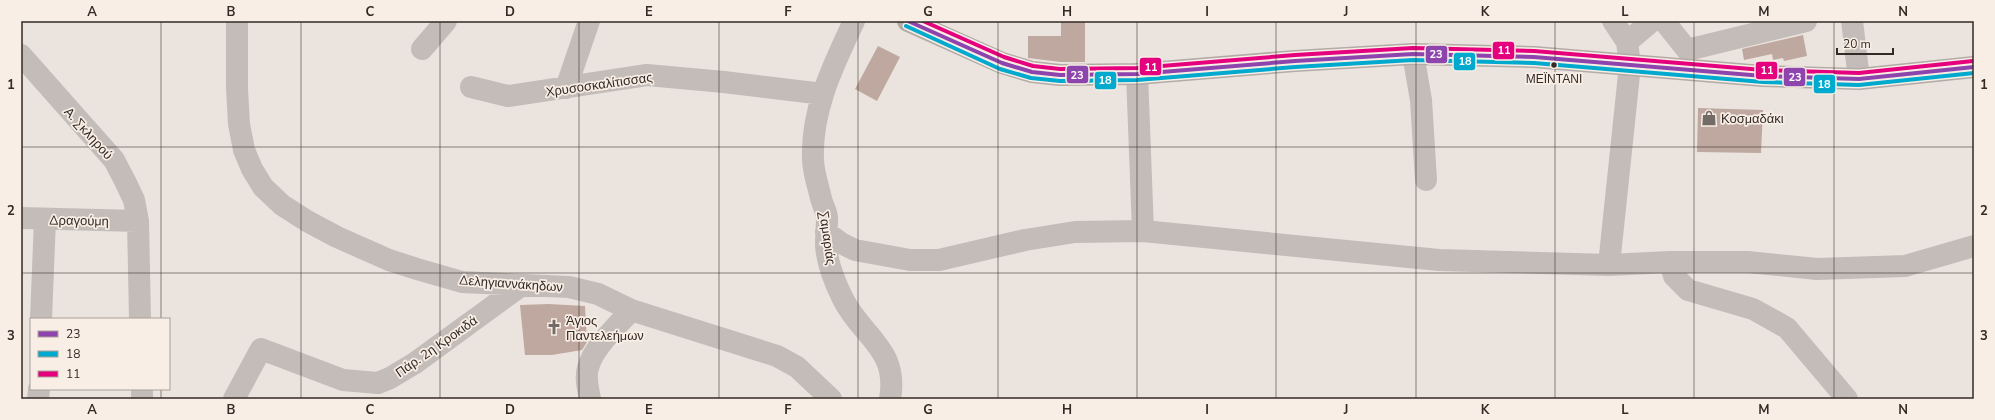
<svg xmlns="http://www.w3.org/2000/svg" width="1995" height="420" viewBox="0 0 1995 420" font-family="'Nunito Sans',sans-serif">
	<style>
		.building { fill: #bea8a0 }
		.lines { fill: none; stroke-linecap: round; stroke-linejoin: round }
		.minor { stroke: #c3bcb8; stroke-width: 22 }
		.major { stroke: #b2aba7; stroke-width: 22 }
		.bus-1-casing { stroke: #f8eee5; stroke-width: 7 }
		.bus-2-casing { stroke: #f8eee5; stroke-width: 7 }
		.bus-3-casing { stroke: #f8eee5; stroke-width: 7 }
		.bus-1 { stroke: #8e44ad; stroke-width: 4 }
		.bus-2 { stroke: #00a9ce; stroke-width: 4 }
		.bus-3 { stroke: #e5007d; stroke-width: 4 }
		.grid { fill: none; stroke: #332a26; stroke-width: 1; stroke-opacity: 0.55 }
		.bus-dot { fill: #332a26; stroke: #f8eee5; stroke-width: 1.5 }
		.labels { text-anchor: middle; stroke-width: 3.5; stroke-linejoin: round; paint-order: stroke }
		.bus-label { font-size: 12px; fill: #332a26; stroke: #f8eee5 }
		.street-label { font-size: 13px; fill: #332a26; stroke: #f8eee5 }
		.poi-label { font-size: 13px; fill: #332a26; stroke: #f8eee5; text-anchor: start }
		.line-badge { stroke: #f8eee5; stroke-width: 1.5 }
		.badge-label { font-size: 11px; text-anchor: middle; font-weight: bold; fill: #fff }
		.neatline { fill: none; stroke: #332a26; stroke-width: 1.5 }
		.grid-label { font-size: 13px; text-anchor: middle; font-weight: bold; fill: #332a26 }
	</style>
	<rect width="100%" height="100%" fill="#ebe4de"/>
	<path class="building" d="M1061 22H1085V62H1061L1028 58V36H1061Z
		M1803 35 1807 56 1784 61 1783 58 1773 60 1772 54 1744 60 1742 49Z
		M878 46 900 57 877 101 855 89Z
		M1698 108 1763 110 1761 153 1697 152Z
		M549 304 585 306 587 342 582 350 552 355H525L520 305Z"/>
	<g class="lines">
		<path class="minor" d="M237 21V88L239 124 244 150 252 169 263 187 282 205 307 221 337 237 389 260 417 269 462 282 569 287 598 294 631 310 777 356 797 367 831 399
			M854 21C834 64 811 109 813 159 813 170 817 183 820 194 821 202 826 210 827 217 827 226 826 235 826 245 827 263 835 283 843 299 862 337 899 349 890 399
			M1664 21 1687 50 1806 21
			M1852 21 1859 79
			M1627 42 1652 21
			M422 49 446 21
			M1413 54 1421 100 1426 180
			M21 55 114 160 125 181 134 200 138 221 140 319
			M1137 74 1143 231
			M471 87 508 96 647 75 724 82 823 94
			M566 88 589 21
			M21 218 138 221
			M826 232 841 243 855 250 910 260H939L1025 240 1075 232 1143 231 1439 260 1609 265 1670 262H1748L1817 269 1905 266 1974 246
			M1670 262 1674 276 1688 290 1753 309 1787 328 1847 399
			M1609 265 1630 65 1627 42 1613 21
			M41 319 45 219
			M142 389V399
			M38 399 39 389
			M234 399 261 349 343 380 378 383 390 378 415 363 522 285
			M590 399C588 389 585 377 588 368 593 347 618 326 631 310"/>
		<path class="major" d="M908 21 1002 63 1032 72 1060 75 1137 74 1295 61 1413 54 1534 57 1763 76 1859 79 1974 67"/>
		<g class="bus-1-casing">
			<path id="bus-1" d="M908 21 1002 63 1032 72 1060 75 1137 74 1295 61 1413 54 1534 57 1763 76 1859 79 1974 67"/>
		</g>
		<g class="bus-2-casing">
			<path id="bus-2" d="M906 26 1000 69 1031 78 1060 81 1137 80 1295 67 1413 60 1534 63 1763 82 1859 85 1974 73"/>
		</g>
		<g class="bus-3-casing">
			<path id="bus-3" d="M923 21 1004 57 1033 66 1060 69 1137 68 1295 55 1413 48 1534 51 1763 70 1859 73 1973 61"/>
		</g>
		<use href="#bus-1" class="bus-1"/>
		<use href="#bus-2" class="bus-2"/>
		<use href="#bus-3" class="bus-3"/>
	</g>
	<path class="grid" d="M161 21V319M301 21V399M440 21V399M579 21V399M719 21V399M858 21V399M998 21V399M1137 21V399M1276 21V399M1416 21V399M1555 21V399M1694 21V399M1834 21V399M21 147H1974M21 273H1974M161 389V399"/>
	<defs>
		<g id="shop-bare" transform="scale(1.2)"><path d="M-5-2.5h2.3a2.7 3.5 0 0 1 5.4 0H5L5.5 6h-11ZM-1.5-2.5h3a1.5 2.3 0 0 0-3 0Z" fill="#736b66" stroke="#f8eee5" stroke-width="2.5" paint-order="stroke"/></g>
		<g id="church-bare" transform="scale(1.2)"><path d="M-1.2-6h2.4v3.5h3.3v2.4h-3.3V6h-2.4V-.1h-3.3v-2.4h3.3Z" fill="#736b66" stroke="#f8eee5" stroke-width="2.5" paint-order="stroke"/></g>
	</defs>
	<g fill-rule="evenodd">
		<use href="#shop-bare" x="1709" y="118"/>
		<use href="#church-bare" x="554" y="327"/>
	</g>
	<circle class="bus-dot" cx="1554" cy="65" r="3.5"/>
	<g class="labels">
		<g class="bus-label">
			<text x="1554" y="83">ΜΕΪΝΤΑΝΙ</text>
		</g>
		<g class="street-label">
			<text transform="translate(599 84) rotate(-8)" y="5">Χρυσοσκαλίτισσας</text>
			<text transform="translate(89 133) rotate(48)" y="5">Α. Σκληρού</text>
			<text transform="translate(79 220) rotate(1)" y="5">Δραγούμη</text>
			<text transform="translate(828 238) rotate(82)" y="5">Σαμαριάς</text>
			<text transform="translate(511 283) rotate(4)" y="5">Δεληγιαννάκηδων</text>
			<text transform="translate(436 346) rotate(-35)" y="5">Πάρ. 2η Κροκιδά</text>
		</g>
		<g class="poi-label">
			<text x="1721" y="123">Κοσμαδάκι</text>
			<text x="566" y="325">Άγιος<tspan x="566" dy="15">Παντελεήμων</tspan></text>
		</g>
	</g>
	<g class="line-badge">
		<rect x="1492" y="41" width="23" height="19" rx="4" fill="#e5007d"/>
		<rect x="1425" y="45" width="23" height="19" rx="4" fill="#8e44ad"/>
		<rect x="1453" y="52" width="23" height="19" rx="4" fill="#00a9ce"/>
		<rect x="1139" y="57" width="23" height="19" rx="4" fill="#e5007d"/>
		<rect x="1755" y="61" width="23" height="19" rx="4" fill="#e5007d"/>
		<rect x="1066" y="65" width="23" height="19" rx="4" fill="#8e44ad"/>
		<rect x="1783" y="67" width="23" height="20" rx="4" fill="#8e44ad"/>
		<rect x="1094" y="71" width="23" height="19" rx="4" fill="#00a9ce"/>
		<rect x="1813" y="74" width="23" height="20" rx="4" fill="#00a9ce"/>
	</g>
	<g class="badge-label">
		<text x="1504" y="54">11</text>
		<text x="1436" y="58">23</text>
		<text x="1465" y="65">18</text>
		<text x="1151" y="71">11</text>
		<text x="1767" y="74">11</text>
		<text x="1077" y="79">23</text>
		<text x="1795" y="81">23</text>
		<text x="1105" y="84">18</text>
		<text x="1824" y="88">18</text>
	</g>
	<rect width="1995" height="420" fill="none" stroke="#f8eee5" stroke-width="44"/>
	<rect x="30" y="318" width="140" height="72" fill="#f8eee5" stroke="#a9a099"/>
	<rect x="38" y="331" width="20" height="6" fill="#8e44ad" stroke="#a9a099"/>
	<text x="66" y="338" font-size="12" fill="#332a26">23</text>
	<rect x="38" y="351" width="20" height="6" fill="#00a9ce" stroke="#a9a099"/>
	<text x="66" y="358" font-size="12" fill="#332a26">18</text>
	<rect x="38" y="371" width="20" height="6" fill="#e5007d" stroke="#a9a099"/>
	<text x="66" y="378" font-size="12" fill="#332a26">11</text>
	<path d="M1837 48v6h56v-6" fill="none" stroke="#332a26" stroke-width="2"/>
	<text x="1843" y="48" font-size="12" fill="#332a26" stroke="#f8eee5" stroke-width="3" paint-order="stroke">20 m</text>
	<rect x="22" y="22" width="1951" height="376" class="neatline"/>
	<g class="grid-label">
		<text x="92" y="16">A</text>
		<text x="231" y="16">B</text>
		<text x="370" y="16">C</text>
		<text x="510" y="16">D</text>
		<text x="649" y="16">E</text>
		<text x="788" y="16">F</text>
		<text x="928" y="16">G</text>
		<text x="1067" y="16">H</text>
		<text x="1207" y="16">I</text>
		<text x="1346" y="16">J</text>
		<text x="1485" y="16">K</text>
		<text x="1625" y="16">L</text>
		<text x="1764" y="16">M</text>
		<text x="1903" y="16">N</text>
		<text x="11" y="89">1</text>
		<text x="1984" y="89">1</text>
		<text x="11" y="215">2</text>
		<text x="1984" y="215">2</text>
		<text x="11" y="340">3</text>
		<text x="1984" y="340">3</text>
		<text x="92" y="414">A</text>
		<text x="231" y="414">B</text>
		<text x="370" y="414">C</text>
		<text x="510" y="414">D</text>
		<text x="649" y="414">E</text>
		<text x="788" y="414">F</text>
		<text x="928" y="414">G</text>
		<text x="1067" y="414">H</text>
		<text x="1207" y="414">I</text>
		<text x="1346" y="414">J</text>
		<text x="1485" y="414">K</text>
		<text x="1625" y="414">L</text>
		<text x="1764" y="414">M</text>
		<text x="1903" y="414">N</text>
	</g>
</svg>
